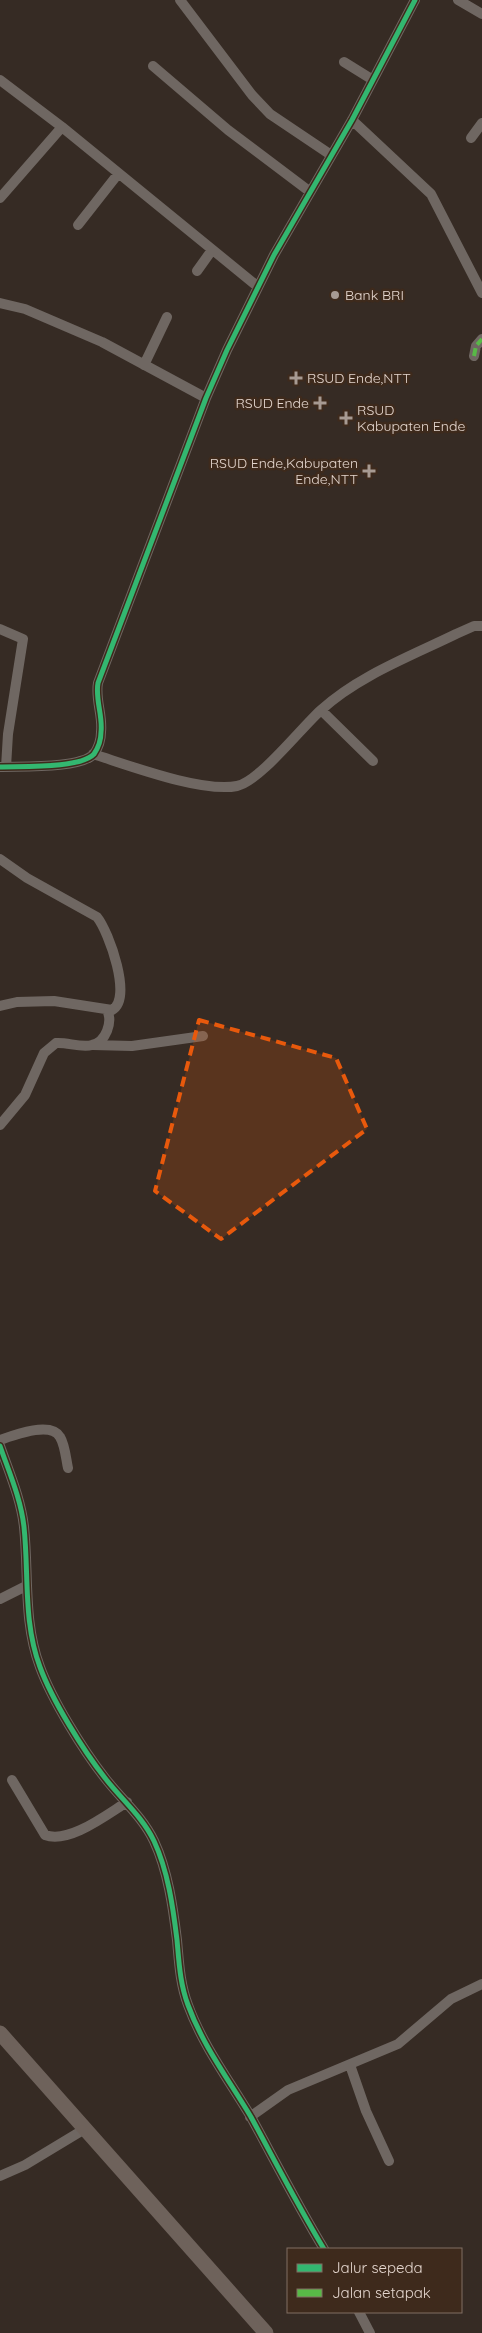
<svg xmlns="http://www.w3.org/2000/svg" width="482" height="2333" viewBox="0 0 482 2333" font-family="Quicksand,sans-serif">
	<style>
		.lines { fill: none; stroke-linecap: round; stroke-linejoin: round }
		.minor { stroke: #6f6762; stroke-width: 10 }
		.highway { stroke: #6e625b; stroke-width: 15 }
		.quiet { stroke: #58b947; stroke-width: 4; stroke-dasharray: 8 4; stroke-linecap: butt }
		.cycleway-casing { stroke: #3e2a1c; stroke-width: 8 }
		.cycleway { stroke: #33b770; stroke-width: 5 }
		.marked { fill: #e8590c; fill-opacity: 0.2; stroke: #e8590c; stroke-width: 4; stroke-dasharray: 10 6; stroke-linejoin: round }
		.poi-dot { fill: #a79a92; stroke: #3e2a1c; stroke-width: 2 }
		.labels { text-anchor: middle; stroke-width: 5; stroke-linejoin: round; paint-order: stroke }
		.poi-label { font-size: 14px; fill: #e4d6ce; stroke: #3e2a1c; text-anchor: start }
	</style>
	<rect width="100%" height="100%" fill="#362b24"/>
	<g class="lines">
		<path class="minor" d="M180 0 252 95 270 114 331 155
			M458 0 482 14
			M344 62 373 80
			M153 66 228 130 309 191
			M0 80 62 127 257 286
			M352 120 431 194 482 293
			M471 138 482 123
			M0 198 62 127
			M78 225 118 174
			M197 271 212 250
			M0 303 25 309 102 342 206 398
			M474 356 476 346 482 339
			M144 365 167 317
			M0 629 23 639 8 734 6 767
			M321 710 373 761
			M93 754C128 765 202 793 237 786 260 781 301 728 321 710 358 676 411 656 456 634L474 626H482
			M0 767C20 766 80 769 94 754 98 748 101 739 101 732 103 716 95 699 98 683L206 398 227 350 274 255 352 120 415 0
			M0 859 27 878 97 917C109 932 133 999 112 1010L54 1001 17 1002 0 1006
			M93 1045 132 1046 203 1036
			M0 1125 25 1095 44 1053 56 1043C67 1042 81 1048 92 1045 106 1042 113 1022 107 1010
			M0 1440C14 1435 51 1421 60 1437 65 1445 66 1459 68 1468
			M0 1446C9 1472 21 1499 24 1527 29 1574 23 1622 40 1667 52 1700 83 1750 105 1778 121 1799 142 1816 154 1841 168 1871 173 1907 177 1940 179 1962 180 1984 188 2005 203 2046 229 2080 251 2117 275 2161 298 2206 324 2249
			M0 1599 26 1586
			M12 1780 45 1835C69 1844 106 1815 127 1802
			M350 2065 366 2111 389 2161
			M250 2117 288 2090 398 2044 451 1999 482 1984
			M0 2176 25 2165 83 2130
			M359 2312 370 2333"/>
		<path class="highway" d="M0 2033 266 2333"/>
		<path class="quiet" d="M474 356 476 346 482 339"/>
		<g class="cycleway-casing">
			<path id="cycleway" d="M0 767C20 766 80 769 94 754 98 748 101 739 101 732 103 716 95 699 98 683L206 398 227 350 274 255 352 120 415 0
				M0 1446C9 1472 21 1499 24 1527 29 1574 23 1622 40 1667 52 1700 83 1750 105 1778 121 1799 142 1816 154 1841 168 1871 173 1907 177 1940 179 1962 180 1984 188 2005 203 2046 229 2080 251 2117 275 2161 298 2206 324 2249"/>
		</g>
		<use href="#cycleway" class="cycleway"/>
	</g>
	<path class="marked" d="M199 1020 336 1058 367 1129 221 1239 155 1191Z"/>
	<g class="poi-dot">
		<circle cx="335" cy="295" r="5"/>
		<path d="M293.5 370.5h5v5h5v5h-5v5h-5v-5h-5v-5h5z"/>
		<path d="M317.5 395.5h5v5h5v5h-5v5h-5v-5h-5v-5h5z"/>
		<path d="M343.5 410.5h5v5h5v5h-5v5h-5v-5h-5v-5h5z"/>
		<path d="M366.5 463.5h5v5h5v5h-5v5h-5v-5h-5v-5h5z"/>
	</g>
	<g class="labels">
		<g class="poi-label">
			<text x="345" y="300">Bank BRI</text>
			<text x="307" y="383">RSUD Ende,NTT</text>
			<text x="309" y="408" text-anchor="end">RSUD Ende</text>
			<text x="357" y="415">RSUD<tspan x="357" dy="16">Kabupaten Ende</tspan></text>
			<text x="358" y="468" text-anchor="end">RSUD Ende,Kabupaten<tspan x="358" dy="16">Ende,NTT</tspan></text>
		</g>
	</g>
	<rect x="287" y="2248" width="175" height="65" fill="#3e2a1c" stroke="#806f63"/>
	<rect x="297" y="2264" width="25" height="8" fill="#33b770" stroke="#806f63"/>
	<text x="332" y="2273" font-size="15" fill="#e4d6ce">Jalur sepeda</text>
	<rect x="297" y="2289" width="25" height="8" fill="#58b947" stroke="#806f63"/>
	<text x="332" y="2298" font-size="15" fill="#e4d6ce">Jalan setapak</text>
</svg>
